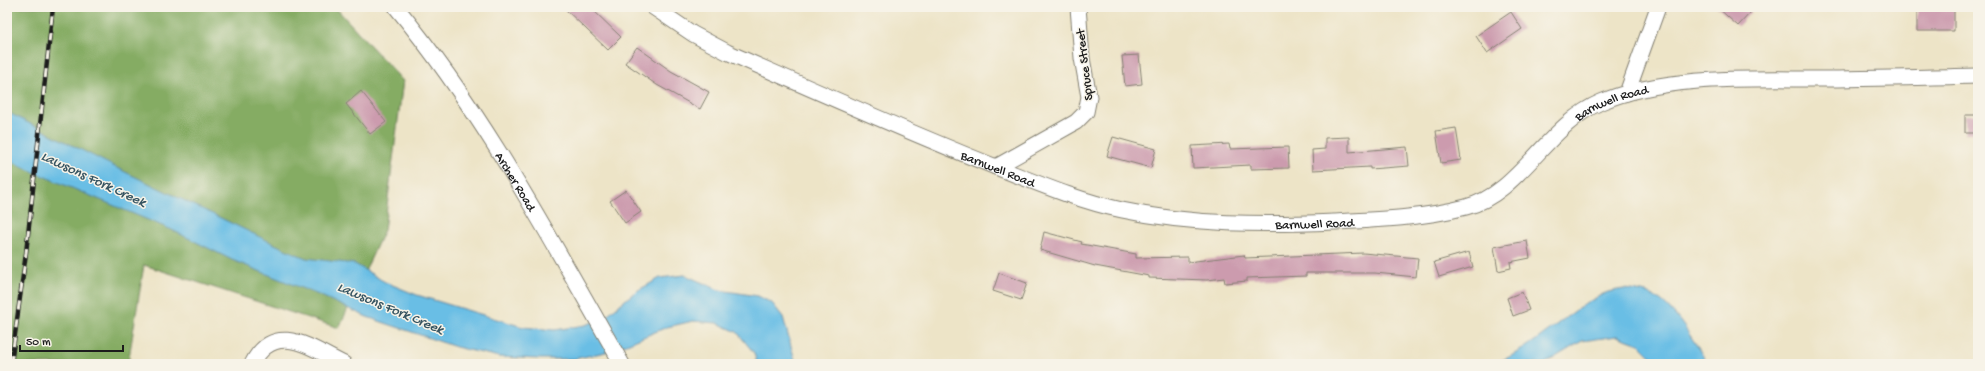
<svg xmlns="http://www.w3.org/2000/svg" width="1985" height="371" viewBox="0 0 1985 371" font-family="'Gochi Hand',sans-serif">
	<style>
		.forest { fill: #85ac63; stroke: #506440 }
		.water { fill: #69bee5; stroke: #426d80 }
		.building { fill: #cc9bae }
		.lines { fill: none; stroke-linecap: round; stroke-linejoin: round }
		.street-casing { stroke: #848072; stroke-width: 17 }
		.street { stroke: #fff; stroke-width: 15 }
		.rail-casing { stroke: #1c1c1c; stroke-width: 4.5 }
		.rail { stroke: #f7f3e8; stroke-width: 3; stroke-dasharray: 9; stroke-linecap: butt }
		.labels { text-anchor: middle; stroke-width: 3; stroke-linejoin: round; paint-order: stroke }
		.street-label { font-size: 13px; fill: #1c1c1c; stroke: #f7f3e8 }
		.water-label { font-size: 14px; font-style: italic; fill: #375562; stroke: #f7f3e8 }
	</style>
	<rect width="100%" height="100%" fill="#f7f3e8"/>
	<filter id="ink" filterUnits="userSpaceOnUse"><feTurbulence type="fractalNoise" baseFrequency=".025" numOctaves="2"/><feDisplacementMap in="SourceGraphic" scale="8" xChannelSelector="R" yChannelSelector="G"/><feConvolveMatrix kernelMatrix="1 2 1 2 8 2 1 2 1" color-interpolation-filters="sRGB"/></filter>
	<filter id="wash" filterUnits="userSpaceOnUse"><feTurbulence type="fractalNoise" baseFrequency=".012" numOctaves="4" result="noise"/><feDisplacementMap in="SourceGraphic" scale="16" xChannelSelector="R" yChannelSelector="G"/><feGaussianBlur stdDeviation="0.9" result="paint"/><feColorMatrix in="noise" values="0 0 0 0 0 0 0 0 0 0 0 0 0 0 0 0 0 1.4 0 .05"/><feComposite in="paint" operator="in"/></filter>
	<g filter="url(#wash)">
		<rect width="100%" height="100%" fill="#ede4c7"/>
		<path class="forest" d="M7 7H335L403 81 384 230 339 328 144 265 128 364H7Z"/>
		<path class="water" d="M7 112 117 168 285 249 306 258 355 264 385 282 417 295 523 327 555 330 585 325 602 319 635 292 660 278 685 275 719 290 758 296 772 303 783 317 796 364H757L754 353 737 332 717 323 693 321 667 327 610 351 574 359H540L499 357 456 347 367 317 321 296 232 260 172 230 36 173 7 159Z
			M1624 289C1631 290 1639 291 1646 293 1672 301 1694 342 1708 364H1659L1639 344 1617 336 1582 341 1544 364H1494C1535 348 1564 313 1603 294 1609 291 1618 290 1624 289Z"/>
		<g id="blocks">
			<path class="building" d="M563 7H590L621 37 608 50Z
				M1717 7H1745L1751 12 1738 26Z
				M1917 7H1954V31H1917Z
				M1511 12 1522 29 1487 53 1476 36Z
				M637 47 671 71 709 92 700 109 657 85 625 63Z
				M1139 55 1142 84 1125 86 1122 56Z
				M361 91 386 122 370 134 346 104Z
				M1965 115H1978V133H1965Z
				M1456 128 1461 160 1441 163 1436 131Z
				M1113 137 1156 149 1151 168 1107 156Z
				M1349 137V152L1407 147 1409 166 1370 169V167L1313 170 1312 150 1325 149V138Z
				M1229 144 1230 149 1288 147 1289 168 1251 169V165L1193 168 1192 146Z
				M626 190 641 212 625 223 610 201Z
				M1044 232 1082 242 1081 244 1136 254V258L1188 257V262L1244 255 1245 258 1363 253 1418 258 1416 277 1375 273H1306V276L1247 278V281L1225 283 1224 278 1207 280 1149 278V276L1095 266 1040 250Z
				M1527 241 1530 258 1510 262 1511 268 1498 271 1494 247Z
				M1469 252 1473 267 1439 277 1434 262Z
				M999 273 1027 283 1021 300 993 291Z
				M1522 292 1529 310 1513 316 1507 298Z"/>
		</g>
	</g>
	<g filter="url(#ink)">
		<use href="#blocks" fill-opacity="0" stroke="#848072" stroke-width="1"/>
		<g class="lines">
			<g class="street-casing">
				<g id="street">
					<path id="s1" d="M396 7C486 116 552 242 622 364"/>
					<path id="s2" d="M653 7 693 34 727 52C816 91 905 131 996 167 1037 183 1079 201 1122 210 1191 225 1264 225 1334 222 1378 220 1424 218 1466 207 1519 194 1547 125 1601 102 1666 75 1749 79 1818 79 1871 79 1925 77 1978 76"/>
					<path d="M1627 93 1658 7"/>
					<path d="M996 167 1076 122 1086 112 1089 97 1082 58 1078 7"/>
					<path d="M252 364C275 319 312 349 344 364"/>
				</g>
			</g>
			<use href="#street" class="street"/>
			<g class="rail-casing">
				<path id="rail" d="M11 364 26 253 53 7"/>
			</g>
			<use href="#rail" class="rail"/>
		</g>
	</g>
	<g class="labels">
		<g class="street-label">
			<text transform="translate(1083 65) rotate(-97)" y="5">Spruce Street</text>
			<text dy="5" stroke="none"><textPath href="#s2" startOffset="1041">Barnwell Road</textPath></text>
			<text dy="5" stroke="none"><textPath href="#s2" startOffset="382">Barnwell Road</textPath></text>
			<text dy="5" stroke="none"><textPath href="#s1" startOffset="212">Archer Road</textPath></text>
			<text dy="5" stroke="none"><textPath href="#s2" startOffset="706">Barnwell Road</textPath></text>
		</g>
		<g class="water-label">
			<text transform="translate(94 178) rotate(25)" y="5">Lawsons Fork Creek</text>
			<text transform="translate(391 307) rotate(23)" y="5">Lawsons Fork Creek</text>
		</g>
	</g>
	<rect width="1985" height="371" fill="none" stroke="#f7f3e8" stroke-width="24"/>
	<path d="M20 345v6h103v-6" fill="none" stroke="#1c1c1c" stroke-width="2"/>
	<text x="26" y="345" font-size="12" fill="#1c1c1c" stroke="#f7f3e8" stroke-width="3" paint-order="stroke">50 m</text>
</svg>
